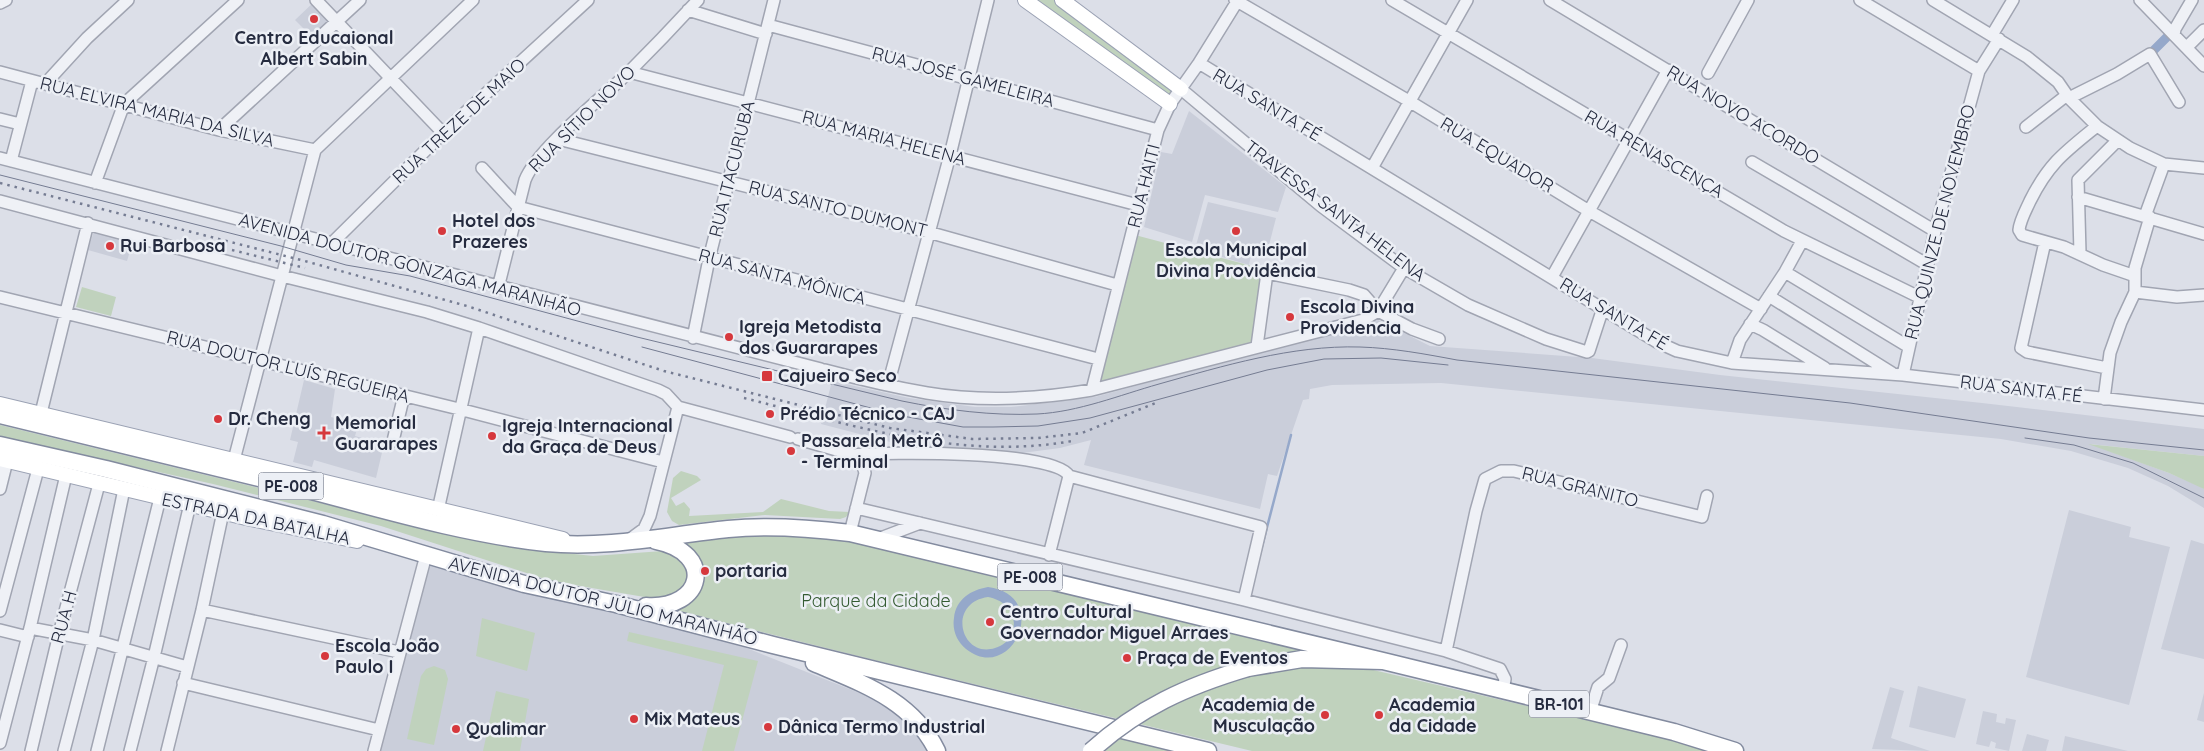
<svg xmlns="http://www.w3.org/2000/svg" width="2204" height="751" viewBox="0 0 2204 751" font-family="Quicksand,sans-serif">
	<style>
		.built { fill: #caceda }
		.green { fill: #c0d2bd }
		.water { fill: #95a8ca; fill-rule: evenodd }
		.lines { fill: none; stroke-linecap: round; stroke-linejoin: round }
		.stream { stroke: #95a8ca; stroke-width: 2.5 }
		.canal { stroke: #95a8ca; stroke-width: 9 }
		.minor-casing { stroke: #a1a5b2; stroke-width: 14 }
		.major-casing { stroke: #9ba2b4; stroke-width: 16 }
		.highway-casing { stroke: #838b9f; stroke-width: 19 }
		.minor { stroke: #eff1f6; stroke-width: 11 }
		.major { stroke: #fff; stroke-width: 14 }
		.highway { stroke: #fff; stroke-width: 16 }
		.tram { stroke: #757c92; stroke-width: 1 }
		.rail { stroke: #757c92; stroke-width: 2.5; stroke-dasharray: 2.5 5; stroke-linecap: butt }
		.highway-bridge-casing { stroke: #838b9f; stroke-width: 19; stroke-linecap: butt }
		.highway-bridge { stroke: #fff; stroke-width: 16 }
		.poi-dot { fill: #d6383d; stroke: #eceff5; stroke-width: 2 }
		.labels { text-anchor: middle; stroke-width: 5; stroke-linejoin: round; paint-order: stroke }
		.shield { fill: #eceff5; stroke: #616676; stroke-width: 1 }
		.shield-label { font-size: 16px; font-weight: bold; fill: #252b3f }
		.poi-label { font-size: 18px; font-weight: bold; fill: #252b3f; stroke: #eceff5; text-anchor: start }
		.street-label { font-size: 18px; fill: #252b3f; stroke: #eceff5 }
		.park-label { font-size: 18px; fill: #345b32; stroke: #eceff5 }
	</style>
	<rect width="100%" height="100%" fill="#dcdfe8"/>
	<path class="built" d="M316 0 333 18 313 38 295 20Z
		M1189 111 1286 187 1278 212 1205 195 1192 242 1144 227 1161 152 1172 154Z
		M1208 202 1276 218 1268 249 1253 245 1249 265 1195 249Z
		M94 231 133 241 127 261 88 250Z
		M1378 320 1430 346 1592 358 1720 375 1982 403 2204 429V456L2090 444 2169 473 2199 486 2204 489V508L2168 486 2128 468 2071 451 2001 439 1441 383 1332 385 1310 389 1309 399 1303 400 1277 476 1268 474 1260 509 1084 465 1091 440 1060 448 1022 453 921 450 821 424 832 381 909 398 975 407H1011L1095 397Z
		M304 380 335 389 331 417 342 420V424L357 429 355 436 384 444 376 478 314 460 312 467 293 462 298 442 290 440Z
		M2069 510 2131 527 2129 537 2170 547 2129 705 2026 677Z
		M2191 540 2204 544V659L2161 649Z
		M426 563 744 647 867 696 900 706 937 751H380Z
		M1918 686 1966 699 1955 738 1909 727Z
		M1890 687 1904 691 1891 738 1930 751 1872 749Z
		M2204 693V722L2197 720Z
		M1983 711 1997 714 1996 722 2005 724 2006 718 2016 720 2009 751 1995 748 1996 743 1991 741 1989 747 1976 744Z
		M2027 734 2049 740 2046 751H2022Z
		M2065 736 2128 751H2062Z"/>
	<path class="green" d="M1026 0H1062L1181 89 1170 104Z
		M1135 235 1267 270 1256 342 1100 382Z
		M82 287 116 297 111 316 76 307Z
		M0 425 382 518 527 549 593 556 663 551 678 556 688 572 687 583 675 596 656 599 551 581 381 526 213 484 0 437Z
		M2088 444 2204 456V489L2169 473Z
		M681 471 697 476 701 480 671 498 676 506 684 502 690 509 689 516 763 512 781 499 829 511 850 512 846 517 840 519 765 515 679 525 672 521 667 512 673 478Z
		M812 531 1304 647 1352 665 1668 739 1708 751H1252L878 661 698 616 670 611 691 598 690 549 680 540Z
		M482 618 535 633 527 671 476 656Z
		M629 632 758 661 734 751H702L724 665 627 641Z
		M434 666 445 670 448 679 434 745 407 739 421 676 426 669Z
		M496 691 529 699 520 751H483Z
		M1119 736 1174 751H1105Z"/>
	<path class="water" d="M988 587C1053 596 1011 685 966 649 957 642 952 630 954 618 956 599 971 590 988 587ZM988 597C1005 600 1019 614 1012 633 1009 640 1003 646 995 648 961 659 946 603 988 597Z"/>
	<g class="lines">
		<path class="stream" d="M1259 558 1291 435"/>
		<path class="canal" d="M2144 57 2151 53 2175 29"/>
		<g class="minor-casing">
			<path id="minor" d="M316 0 443 133
				M1235 0 1409 101 1589 211 1761 309
				M1392 0 1784 231 1921 298
				M1550 0 1935 231
				M1860 0 1979 71
				M1933 0 2027 57 2058 82 2069 98 2097 126 2130 148 2164 164 2204 168
				M2140 0 2204 66
				M0 3 6 0
				M688 10 766 34
				M768 25 1158 130
				M1992 35 2013 0
				M2174 35 2175 29 2192 0
				M2187 47 2204 30
				M1199 63 1657 342 1677 351 1732 363 1903 375 2204 410
				M0 72 219 130 315 150
				M629 72 1138 205
				M1708 73 1748 0
				M45 84 87 38 128 0
				M1181 89 1321 206 1404 268 1468 305 1546 339 1587 352 1589 351 1603 308
				M2069 98 2117 74 2150 54 2179 102
				M0 119 20 124
				M2097 126C2065 152 2049 163 2030 201 2026 210 2020 220 2019 230L2022 235 2064 247 2103 265 2135 276
				M2026 127 2067 95
				M219 130 360 0
				M558 139 928 232 1117 285
				M0 158 821 369
				M11 161 32 81
				M1752 162 1928 265
				M482 168 518 207 1098 359
				M1372 168 1467 0
				M95 183 124 104 238 0
				M2078 197 2204 234
				M0 201 282 276 427 312 479 328 658 390 666 394 678 407 790 437
				M2145 216 2164 164
				M2045 242 2021 348 2027 352 2107 368
				M331 244 443 133 588 0
				M2080 253 2078 180 2118 140
				M1785 272 1909 347
				M1552 277 1668 70
				M498 288 525 180C537 149 603 97 629 72 652 49 675 25 698 0
				M2135 292 2177 297 2204 295
				M1769 296 1892 373
				M0 297 459 409 663 462
				M1750 324 1763 330 1825 368
				M693 338 709 259 774 0
				M1257 346 1267 273 1349 290 1364 295 1378 311 1412 329 1439 339
				M1732 363 1740 340 1785 272 1802 241
				M825 370C859 379 893 387 927 393 980 402 1038 399 1092 390L1363 320 1378 311 1404 268
				M1903 375 1935 231 1979 71 1999 39
				M888 385 950 155 988 0
				M1092 390 1158 130 1170 104 1199 63 1238 0
				M2104 399 2110 353 2121 322 2135 292V268L2150 217
				M41 413 88 223
				M798 439 854 455 862 462 865 473 850 533
				M393 441 404 395
				M854 455C885 452 1056 450 1069 476L1261 527 1244 600
				M234 460 315 150 473 0
				M0 489 7 461
				M856 508 1244 600 1446 651 1500 669 1505 679 1503 691
				M438 510 479 328
				M878 539 920 523
				M629 540 644 529 650 516 678 407
				M1049 555 1069 476
				M202 610 399 652
				M0 611 38 469
				M30 628 93 640 187 667
				M0 630 28 637
				M1446 651 1476 511 1485 479 1501 471H1514L1702 517 1707 496
				M183 683 379 730
				M1590 712 1598 687 1609 678 1621 645
				M0 743 30 628 66 475
				M31 751 59 634 99 484
				M64 751 93 640 124 489
				M97 751 160 498
				M130 751 154 657 190 504
				M167 751 202 610 223 512
				M374 751 426 555"/>
		</g>
		<g class="major-casing">
			<path id="major" d="M1025 0 1170 104
				M1062 0 1181 89
				M0 404 563 539
				M0 459 246 518 357 541"/>
		</g>
		<g class="highway-casing">
			<path id="highway" d="M0 415C101 440 203 464 304 489 384 510 464 534 546 543 608 549 668 535 728 529 769 525 809 528 850 533L1383 661
				M0 445 106 469 323 524 524 584 616 604 773 645 1208 751
				M646 606C704 610 716 553 656 541
				M814 663C863 684 912 700 937 751
				M1248 668 1302 659 1383 661 1674 732 1735 751"/>
		</g>
		<use href="#minor" class="minor"/>
		<use href="#major" class="major"/>
		<use href="#highway" class="highway"/>
		<path class="tram" d="M0 175 281 246 346 265 410 276 637 337 902 401C946 410 992 416 1037 414 1078 412 1120 395 1159 384 1223 366 1292 345 1360 347 1393 348 1425 354 1457 360L1850 403 2089 438 2204 450
			M642 347 897 415 963 427H993L1038 426 1090 418 1267 370 1324 359 1381 358 1448 365
			M2025 438 2074 445 2133 463 2204 498"/>
		<path class="rail" d="M0 183 301 260 467 306 664 371 890 428 972 439 1038 438 1082 433 1158 402
			M232 250 305 268
			M744 398C852 425 959 461 1072 441"/>
		<g class="highway-bridge-casing">
			<path id="highway-bridge" d="M1091 751C1138 708 1187 686 1248 668"/>
		</g>
		<use href="#highway-bridge" class="highway-bridge"/>
	</g>
	<g class="poi-dot">
		<circle cx="314" cy="19" r="5"/>
		<circle cx="442" cy="231" r="5"/>
		<circle cx="1236" cy="231" r="5"/>
		<circle cx="110" cy="246" r="5"/>
		<circle cx="1290" cy="317" r="5"/>
		<circle cx="729" cy="337" r="5"/>
		<rect x="761" y="370" width="12" height="12" rx="2.5"/>
		<circle cx="770" cy="414" r="5"/>
		<circle cx="218" cy="419" r="5"/>
		<path d="M321.5 425.5h5v5h5v5h-5v5h-5v-5h-5v-5h5z"/>
		<circle cx="492" cy="436" r="5"/>
		<circle cx="791" cy="451" r="5"/>
		<circle cx="705" cy="571" r="5"/>
		<circle cx="990" cy="622" r="5"/>
		<circle cx="325" cy="656" r="5"/>
		<circle cx="1127" cy="658" r="5"/>
		<circle cx="1325" cy="715" r="5"/>
		<circle cx="1379" cy="715" r="5"/>
		<circle cx="634" cy="719" r="5"/>
		<circle cx="768" cy="727" r="5"/>
		<circle cx="456" cy="729" r="5"/>
	</g>
	<g class="labels">
		<g class="shield">
			<rect x="258.5" y="472.5" width="65" height="27" rx="4"/>
			<rect x="997.5" y="563.5" width="65" height="27" rx="4"/>
			<rect x="1529" y="690.5" width="60" height="27" rx="4"/>
		</g>
		<g class="shield-label">
			<text x="291" y="492">PE-008</text>
			<text x="1030" y="583">PE-008</text>
			<text x="1559" y="710">BR-101</text>
		</g>
		<g class="poi-label">
			<text x="314" y="44" text-anchor="middle">Centro Educaional<tspan x="314" dy="21">Albert Sabin</tspan></text>
			<text x="452" y="227">Hotel dos<tspan x="452" dy="21">Prazeres</tspan></text>
			<text x="120" y="252">Rui Barbosa</text>
			<text x="1236" y="256" text-anchor="middle">Escola Municipal<tspan x="1236" dy="21">Divina Providência</tspan></text>
			<text x="1300" y="313">Escola Divina<tspan x="1300" dy="21">Providencia</tspan></text>
			<text x="739" y="333">Igreja Metodista<tspan x="739" dy="21">dos Guararapes</tspan></text>
			<text x="778" y="382">Cajueiro Seco</text>
			<text x="780" y="420">Prédio Técnico - CAJ</text>
			<text x="228" y="425">Dr. Cheng</text>
			<text x="335" y="429">Memorial<tspan x="335" dy="21">Guararapes</tspan></text>
			<text x="502" y="432">Igreja Internacional<tspan x="502" dy="21">da Graça de Deus</tspan></text>
			<text x="801" y="447">Passarela Metrô<tspan x="801" dy="21">- Terminal</tspan></text>
			<text x="715" y="577">portaria</text>
			<text x="1000" y="618">Centro Cultural<tspan x="1000" dy="21">Governador Miguel Arraes</tspan></text>
			<text x="335" y="652">Escola João<tspan x="335" dy="21">Paulo I</tspan></text>
			<text x="1137" y="664">Praça de Eventos</text>
			<text x="1315" y="711" text-anchor="end">Academia de<tspan x="1315" dy="21">Musculação</tspan></text>
			<text x="1389" y="711">Academia<tspan x="1389" dy="21">da Cidade</tspan></text>
			<text x="644" y="725">Mix Mateus</text>
			<text x="778" y="733">Dânica Termo Industrial</text>
			<text x="466" y="735">Qualimar</text>
		</g>
		<g class="street-label">
			<text transform="translate(963 77) rotate(15)" y="6">RUA JOSÉ GAMELEIRA</text>
			<text transform="translate(1267 105) rotate(31)" y="6">RUA SANTA FÉ</text>
			<text transform="translate(157 112) rotate(14)" y="6">RUA ELVIRA MARIA DA SILVA</text>
			<text transform="translate(1743 115) rotate(31)" y="6">RUA NOVO ACORDO</text>
			<text transform="translate(582 119) rotate(-45)" y="6">RUA SÍTIO NOVO</text>
			<text transform="translate(459 121) rotate(-43)" y="6">RUA TREZE DE MAIO</text>
			<text transform="translate(884 138) rotate(15)" y="6">RUA MARIA HELENA</text>
			<text transform="translate(1654 154) rotate(30)" y="6">RUA RENASCENÇA</text>
			<text transform="translate(1497 155) rotate(31)" y="6">RUA EQUADOR</text>
			<text transform="translate(732 169) rotate(-76)" y="6">RUA ITACURUBA</text>
			<text transform="translate(1144 186) rotate(-76)" y="6">RUA HAITI</text>
			<text transform="translate(838 209) rotate(14)" y="6">RUA SANTO DUMONT</text>
			<text transform="translate(1335 211) rotate(37)" y="6">TRAVESSA SANTA HELENA</text>
			<text transform="translate(1940 222) rotate(-76)" y="6">RUA QUINZE DE NOVEMBRO</text>
			<text transform="translate(410 265) rotate(15)" y="6">AVENIDA DOUTOR GONZAGA MARANHÃO</text>
			<text transform="translate(782 277) rotate(15)" y="6">RUA SANTA MÔNICA</text>
			<text transform="translate(1614 314) rotate(31)" y="6">RUA SANTA FÉ</text>
			<text transform="translate(288 367) rotate(14)" y="6">RUA DOUTOR LUÍS REGUEIRA</text>
			<text transform="translate(2021 389) rotate(7)" y="6">RUA SANTA FÉ</text>
			<text transform="translate(1580 487) rotate(14)" y="6">RUA GRANITO</text>
			<text transform="translate(256 519) rotate(12)" y="6">ESTRADA DA BATALHA</text>
			<text transform="translate(603 601) rotate(14)" y="6">AVENIDA DOUTOR JÚLIO MARANHÃO</text>
			<text transform="translate(64 617) rotate(-75)" y="6">RUA H</text>
		</g>
		<g class="park-label">
			<text x="876" y="607">Parque da Cidade</text>
		</g>
	</g>
</svg>
